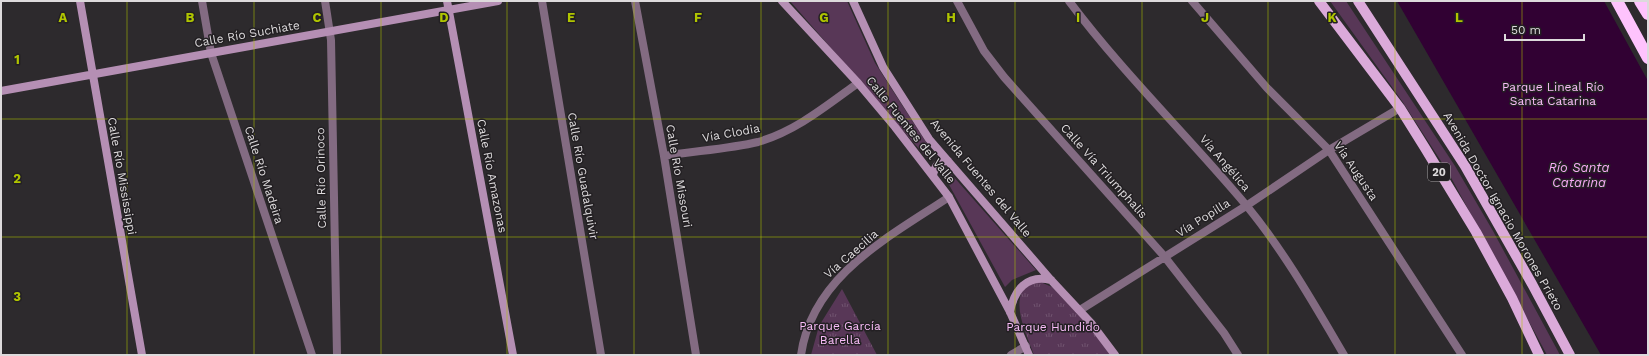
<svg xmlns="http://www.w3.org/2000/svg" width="1649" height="356" viewBox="0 0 1649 356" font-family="'Work Sans',sans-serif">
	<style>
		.grass { fill: #583757 }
		.park { fill: url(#park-tufts) }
		.water { fill: #310133 }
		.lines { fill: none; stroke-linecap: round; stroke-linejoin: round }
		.street { stroke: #836b82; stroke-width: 8 }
		.secondary { stroke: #b58fb4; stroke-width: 8 }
		.primary { stroke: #dbaada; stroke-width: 10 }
		.highway { stroke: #fec3fd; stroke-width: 12 }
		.grid { fill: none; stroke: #b0c500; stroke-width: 1; stroke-opacity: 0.55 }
		.labels { text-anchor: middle; stroke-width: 3; stroke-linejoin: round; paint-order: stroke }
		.shield { fill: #232023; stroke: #a5a2a4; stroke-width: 1 }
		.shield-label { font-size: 11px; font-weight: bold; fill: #dddadc }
		.street-label { font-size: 12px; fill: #dddadc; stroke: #232023 }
		.park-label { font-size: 12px; fill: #f9bcf8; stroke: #232023 }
		.water-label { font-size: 13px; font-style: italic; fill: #f8abf7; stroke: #232023 }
		.grid-label { font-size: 13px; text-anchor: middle; font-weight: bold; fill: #b0c500; stroke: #232023; stroke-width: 3; stroke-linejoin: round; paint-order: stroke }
	</style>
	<defs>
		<pattern id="park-tufts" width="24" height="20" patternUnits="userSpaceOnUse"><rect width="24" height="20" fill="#583757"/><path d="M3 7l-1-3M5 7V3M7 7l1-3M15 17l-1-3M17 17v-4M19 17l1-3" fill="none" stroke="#70536f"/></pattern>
	</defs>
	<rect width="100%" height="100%" fill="#2d2a2d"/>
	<path class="grass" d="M790 1H847L875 63 933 153 927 158Z
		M1330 1H1346L1455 166 1493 231 1560 355H1547L1448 172 1402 101Z
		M945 167 1036 270 1012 280 1005 287 941 170Z"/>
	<path class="park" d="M1038 281 1052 287 1099 337 1110 355H1034C1028 338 1015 313 1021 294 1023 288 1032 284 1038 281Z
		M842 289 877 355H811L819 326Z"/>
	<path class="water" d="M1397 1H1604L1648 81V355H1601Z"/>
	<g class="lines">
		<path class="street" d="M202 1 211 53 312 355
			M325 1 331 40 337 355
			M542 1 601 355
			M635 1 664 156 696 355
			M957 1 984 51 1004 77 1164 256 1224 333 1238 355
			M1069 1C1123 73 1188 136 1246 205 1284 251 1314 304 1344 355
			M1192 1 1267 88 1329 150 1462 355
			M664 156C694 151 729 149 758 142 796 131 826 106 858 83
			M1080 310 1246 206 1329 150 1400 108
			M801 355C812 276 889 237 949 197
			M1011 355 1026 346"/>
		<path class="secondary" d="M80 1 142 355
			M447 1 513 355
			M782 1 858 83 895 127 949 197 1010 312 1029 355
			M853 1 883 67 929 139 1051 280 1091 323 1115 355
			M1 91 498 1
			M933 175C935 166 938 161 948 161
			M1010 312C1014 290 1027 274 1051 280"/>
		<path class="primary" d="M1319 1 1400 108 1425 148 1476 232 1512 298 1539 355
			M1358 1 1465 166 1532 284 1570 355"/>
		<path class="highway" d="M1617 1 1648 58
			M1640 1 1648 14"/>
	</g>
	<path class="grid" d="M127 1V355M254 1V355M381 1V355M507 1V355M634 1V355M761 1V355M888 1V355M1015 1V355M1142 1V355M1268 1V355M1395 1V355M1522 1V355M1 119H1648M1 237H1648"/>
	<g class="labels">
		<rect class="shield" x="1428" y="163" width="22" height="18" rx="3"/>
		<g class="shield-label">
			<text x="1439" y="176">20</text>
		</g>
		<g class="street-label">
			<text transform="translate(247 34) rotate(-10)" y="4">Calle Río Suchiate</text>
			<text transform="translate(911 130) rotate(51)" y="4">Calle Fuentes del Valle</text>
			<text transform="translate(731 133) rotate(-10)" y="4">Vía Clodia</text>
			<text transform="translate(1225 163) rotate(49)" y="4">Vía Angélica</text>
			<text transform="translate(1104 171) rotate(48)" y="4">Calle Vía Triumphalis</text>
			<text transform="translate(1356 171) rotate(56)" y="4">Vía Augusta</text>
			<text transform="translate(264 175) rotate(72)" y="4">Calle Río Madeira</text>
			<text transform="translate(122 176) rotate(80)" y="4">Calle Río Mississippi</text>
			<text transform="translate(492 176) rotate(79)" y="4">Calle Río Amazonas</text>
			<text transform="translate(583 176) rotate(80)" y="4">Calle Río Guadalquivir</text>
			<text transform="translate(679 176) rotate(80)" y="4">Calle Río Missouri</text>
			<text transform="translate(321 178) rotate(-91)" y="4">Calle Río Orinoco</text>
			<text transform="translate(981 178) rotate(50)" y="4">Avenida Fuentes del Valle</text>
			<text transform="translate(1503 211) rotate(60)" y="4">Avenida Doctor Ignacio Morones Prieto</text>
			<text transform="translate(1203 218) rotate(-32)" y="4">Vía Popilla</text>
			<text transform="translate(851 254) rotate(-41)" y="4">Vía Caecilia</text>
		</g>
		<g class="park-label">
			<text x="1553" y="91">Parque Lineal Río<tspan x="1553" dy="14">Santa Catarina</tspan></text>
			<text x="840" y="330">Parque García<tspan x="840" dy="14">Barella</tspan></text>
			<text x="1053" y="331">Parque Hundido</text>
		</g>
		<g class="water-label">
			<text x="1579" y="172">Río Santa<tspan x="1579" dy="15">Catarina</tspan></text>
		</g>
	</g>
	<g class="grid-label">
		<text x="63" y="22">A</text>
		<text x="190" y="22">B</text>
		<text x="317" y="22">C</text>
		<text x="444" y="22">D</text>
		<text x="571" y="22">E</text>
		<text x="698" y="22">F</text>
		<text x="824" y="22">G</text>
		<text x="951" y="22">H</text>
		<text x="1078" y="22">I</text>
		<text x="1205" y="22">J</text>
		<text x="1332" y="22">K</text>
		<text x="1459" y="22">L</text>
		<text x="17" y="64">1</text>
		<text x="17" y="183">2</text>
		<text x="17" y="301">3</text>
	</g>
	<rect width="1649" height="356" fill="none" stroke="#dddadc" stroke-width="4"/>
	<path d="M1505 34v6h79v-6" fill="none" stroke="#dddadc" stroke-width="2"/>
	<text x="1511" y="34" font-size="12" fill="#dddadc" stroke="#232023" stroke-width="3" paint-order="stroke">50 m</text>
</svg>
